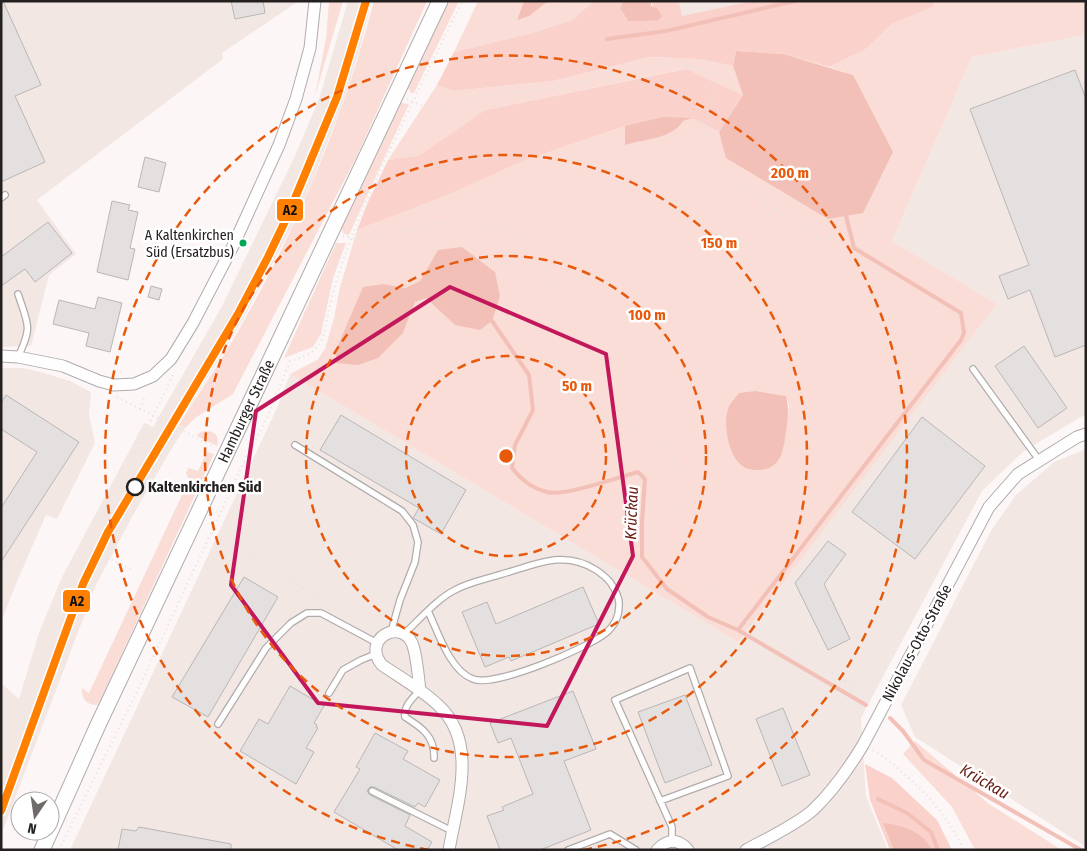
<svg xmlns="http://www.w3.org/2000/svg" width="1087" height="851" viewBox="0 0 1087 851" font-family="'Fira Sans Condensed',sans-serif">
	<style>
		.built { fill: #f3e7e4 }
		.green { fill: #faddd7; fill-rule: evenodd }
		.forest { fill: #fad2cb }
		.water { fill: #f2c0b7 }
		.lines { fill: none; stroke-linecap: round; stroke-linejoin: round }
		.stream { stroke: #f2c0b7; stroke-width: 4 }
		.building { fill: #e4e0df; stroke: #b9b6b5 }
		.lane-casing { stroke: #b0acac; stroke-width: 8 }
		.street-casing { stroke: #b0acac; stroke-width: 13 }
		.secondary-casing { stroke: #b0acac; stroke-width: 17 }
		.path { stroke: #e4e3e2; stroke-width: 2.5; stroke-dasharray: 1 4; stroke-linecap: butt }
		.lane { stroke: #fffefe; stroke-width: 5.5 }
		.street { stroke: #fffefe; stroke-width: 11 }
		.secondary { stroke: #fffefe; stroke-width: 15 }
		.rail-1-casing { stroke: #fff; stroke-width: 11 }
		.rail-1 { stroke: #ff8000; stroke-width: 8 }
		.marked { fill: none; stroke: #c2185b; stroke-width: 4; stroke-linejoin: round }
		.ring { fill: none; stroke: #e8590c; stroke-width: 2.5; stroke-dasharray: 9 6 }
		.bus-dot { fill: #00a651; stroke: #fff; stroke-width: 2 }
		.stop-dot { fill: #fff; stroke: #24201f; stroke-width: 2.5 }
		.labels { text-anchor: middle; stroke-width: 5; stroke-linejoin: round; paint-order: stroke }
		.bus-label { font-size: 14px; fill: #24201f; stroke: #fff; text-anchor: end }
		.street-label { font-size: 15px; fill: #24201f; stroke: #fff }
		.stop-label { font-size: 15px; font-weight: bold; fill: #24201f; stroke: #fff; text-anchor: start }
		.water-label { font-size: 16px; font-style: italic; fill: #67190f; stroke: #fff }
		.centre { fill: #e8590c; stroke: #fff; stroke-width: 2.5 }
		.ring-label { font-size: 15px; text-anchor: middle; font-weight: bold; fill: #e8590c; stroke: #fff; stroke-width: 5; stroke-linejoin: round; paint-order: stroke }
		.line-badge { stroke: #fff; stroke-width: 2 }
		.pale-badge-label { font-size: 14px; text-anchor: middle; font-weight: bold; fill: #111 }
	</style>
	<rect width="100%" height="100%" fill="#fcf7f6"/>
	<path class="built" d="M1 1H299L222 53 223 59 37 200 76 254 49 275 31 346 1 347Z
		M348 1H372L359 51 342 105 315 174 298 215 243 319 179 425 185 428 169 453 132 517 96 585 1 835V683L19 699 39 633 62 577 144 423 153 427 222 306 294 158 319 99Z
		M679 1H751L682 16Z
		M1086 35V414L1024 451 982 491 861 718 866 796 888 850H70L277 408 290 374 738 642 997 304 892 241 972 57Z
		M1 368H23L44 373 70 381 91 392 89 414 95 443 57 519 46 515 16 584 1 622Z
		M1086 449V847L915 737 901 705 992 529 1016 495 1054 462Z"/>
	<path class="green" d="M329 1H343L315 96 326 38Z
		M374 1H427L356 158 233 394 195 418 185 428 179 425C201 390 225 355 245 319 301 219 345 113 374 1Z
		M449 1H459L414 93H411L408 88Z
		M478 1H524L517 20 548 1 560 3 563 1H594L572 20 532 33 454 52Z
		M933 1H1086V35L972 57 892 241 997 304 738 642 290 374 317 360 325 349 334 318 340 287 357 230 453 193 523 161 625 126 663 117 692 118 719 132 725 153 853 75 829 67 866 49 892 24 933 7ZM438 251 455 325 427 297 415 302 403 333 384 284 405 288 420 281ZM757 391 786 396 789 405 783 450Z
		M650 57 698 59 733 66 743 95 685 69 485 110 419 157 388 160 437 85 454 91 553 81Z
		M401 103 409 104 349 235 344 234 342 230 343 225Z
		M336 243H346L333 278 321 334 313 347 284 358Z
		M205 431C215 431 220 436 217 446L197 436 199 433Z
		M207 452 214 454 100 701 97 705C86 705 81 698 82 688L89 693 189 480 186 473 188 468 198 471Z
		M915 741 989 804 1062 850H975L952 807 903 754Z"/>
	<path class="forest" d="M594 1H623L620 8 628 21C638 22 647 20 657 21L651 1H679L682 16 751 1H933V7L892 24 866 49 829 67 784 54 736 51 733 66 698 59 650 57 553 81 454 91 437 85 454 52 532 33 572 20Z
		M686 69 743 95 719 132 692 118 625 126 523 161 453 193 357 230 368 202 388 160 419 156 485 110Z
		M865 764 892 778 937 820 952 850H890L870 800Z"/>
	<path class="water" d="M524 1H548L529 16 517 20Z
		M623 1H651V6L657 8 662 16 657 21C647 20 638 22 628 21L620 8Z
		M736 51 784 54 853 75 893 152 863 213 828 219 726 158 719 132 743 95 733 66Z
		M663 117 692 118 683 121C672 139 644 139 625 145V126Z
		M462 247 495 272 500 296 492 321 480 330 455 325 426 298 415 302 403 333 378 358 358 365 336 363V350L363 287 384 284 405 288 420 281 438 250Z
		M756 391 786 396C790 410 787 424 785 438 783 456 777 471 756 470 750 470 744 468 739 463 728 452 723 424 728 409 730 403 735 398 739 393Z
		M883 823C902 825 923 831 932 850H894Z"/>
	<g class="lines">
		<path class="stream" d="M607 39 666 31 795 1
			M492 321 529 375 533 410 515 445 512 468C522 480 531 488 547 492 563 497 619 477 638 472L645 479 642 522V557L667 589 708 617 738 630 866 705
			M738 630 961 340 964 333 961 313 854 248 846 216
			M890 718 903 731 924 760 1081 850
			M878 799 907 813 931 832 938 850"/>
	</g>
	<path class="building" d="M1 1H3L41 85 15 96 45 162 1 182Z
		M231 1H263L265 13 235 19Z
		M1075 70 1086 99V345L1055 357 1030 290 1008 299 999 276 1029 265 970 109Z
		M145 157 166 163 159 192 138 187Z
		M112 201 130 205 128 210 138 212 130 248 135 249 128 280 97 272Z
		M48 222 72 253 35 282 25 269 1 286V257Z
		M151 286 162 289 159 300 148 297Z
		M98 297 122 303 110 352 86 346 89 333 53 324 59 300 95 309Z
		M1024 346 1067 408 1038 428 995 366Z
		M6 395 79 442 1 562V508L37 452 1 429V403Z
		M341 415 466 490 441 534 413 518 419 508 320 450Z
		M922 417 985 466 915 559 852 512Z
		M828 541 846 554 824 584 850 639 828 650 795 583Z
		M244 577 278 597 208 717 172 697Z
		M583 587 599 624 511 661 509 657 485 667 462 612 487 602 496 624Z
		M290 686 324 706 314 723 317 725 316 727 318 728 306 748 314 752 296 784 240 751 259 719 268 724Z
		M573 691 596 749 564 761 591 830 540 850H500L487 816 504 810 502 807 533 794 511 738 498 743 490 723Z
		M685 695 712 765 665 783 638 712Z
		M783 708 810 775 782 786 756 719Z
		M375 733 408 751 403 759 440 780 425 807 418 803 415 807 374 787H370L367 791 370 795 410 815 405 826 432 842 427 850H398L334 812 360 769 356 767Z
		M139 827 231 844V850H118L122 829 136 831Z"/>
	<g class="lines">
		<g class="lane-casing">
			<path id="lane" d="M1 198 5 195
				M18 294C28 325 33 326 18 357
				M973 369 1039 460
				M295 445 402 511 413 525 418 542 415 562 400 600 391 632
				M404 634C418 621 438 598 455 590 469 582 487 579 502 574 535 565 564 549 596 570 602 574 606 577 610 582 615 589 620 597 619 606 619 616 614 626 606 633 588 648 494 688 473 679 450 671 438 632 428 611
				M420 690C413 698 403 706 405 717 421 727 435 736 434 758
				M329 693 343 670 361 660 376 654
				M218 724 266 648 291 623 307 613H321L377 643
				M372 791 452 831
				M660 801 728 776 690 668 615 700 672 827V841
				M568 850 610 834 636 850"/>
		</g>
		<g class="street-casing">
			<path id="street" d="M1 356 18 357 63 366 99 381 114 385 134 384 153 376 171 359 193 323 233 246 279 145 296 99 310 48 315 1
				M420 690C418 676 417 655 412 643 400 618 361 639 382 665 401 678 421 689 438 705 479 742 457 803 449 850
				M657 850C667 839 678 838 688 850
				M746 850C766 839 796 825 813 810 833 791 849 768 863 745L989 507 1018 474 1077 437 1086 434"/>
		</g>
		<g class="secondary-casing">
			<g id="secondary">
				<path id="s1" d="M42 850 98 725 440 1"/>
			</g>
		</g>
		<path class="path" d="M407 99 420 105 444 108 466 101 487 96 554 88 655 64H681L709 71 714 88 706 131 710 156 727 177 820 239 839 236
			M343 236 362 240 444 223 474 224 502 230 526 242 541 258 547 277 552 332 559 365 565 387 573 399 592 413 644 430 660 438 671 452 678 473 683 522 690 558 704 585 724 604 753 626 875 698
			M117 397 214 447
			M573 399 594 382
			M140 409 144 399
			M133 457 173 375
			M153 469 178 430
			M212 533 355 619
			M107 558 134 570
			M873 750C881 754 888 761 895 766 924 790 948 816 964 850
			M59 850 143 679 244 462 268 416 290 361C329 351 322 334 331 301 348 237 376 178 405 118 424 79 443 40 462 1"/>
		<use href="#lane" class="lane"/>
		<use href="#street" class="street"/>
		<use href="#secondary" class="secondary"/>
		<g class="rail-1-casing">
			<path id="rail-1" d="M1 811 83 584 108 532 238 314 268 257 288 215 337 97 366 1"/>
		</g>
		<use href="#rail-1" class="rail-1"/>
	</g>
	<path class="marked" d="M450 287 606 354 633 556 547 726 318 703 231 585 256 411Z"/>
	<g class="ring">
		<circle cx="506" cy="456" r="100"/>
		<circle cx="506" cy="456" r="200"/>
		<circle cx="506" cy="456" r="301"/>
		<path d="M429 850A401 401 0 1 1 583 850"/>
	</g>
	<circle class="bus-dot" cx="243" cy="243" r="4.5"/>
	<circle class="stop-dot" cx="135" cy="487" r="8"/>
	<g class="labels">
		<g class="bus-label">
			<text x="234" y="240">A Kaltenkirchen<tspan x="234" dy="17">Süd (Ersatzbus)</tspan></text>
		</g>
		<g class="street-label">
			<text dy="5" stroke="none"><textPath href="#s1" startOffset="484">Hamburger Straße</textPath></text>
			<text transform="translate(917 643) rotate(-62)" y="5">Nikolaus-Otto-Straße</text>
		</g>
		<g class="stop-label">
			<text x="148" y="492">Kaltenkirchen Süd</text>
		</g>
		<g class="water-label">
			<text transform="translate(631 513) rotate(-88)" y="6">Krückau</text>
			<text transform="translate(985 781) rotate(30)" y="6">Krückau</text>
		</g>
	</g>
	<circle cx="506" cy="456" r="8" class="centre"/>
	<g class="ring-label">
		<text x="790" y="178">200 m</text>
		<text x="719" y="248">150 m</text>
		<text x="647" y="320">100 m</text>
		<text x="577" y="391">50 m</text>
	</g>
	<g class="line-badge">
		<rect x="276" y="198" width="28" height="24" rx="5" fill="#ff8000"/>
		<rect x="62" y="589" width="29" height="24" rx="5" fill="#ff8000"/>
	</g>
	<g class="pale-badge-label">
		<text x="290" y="215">A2</text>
		<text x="77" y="606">A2</text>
	</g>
	<rect width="1087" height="851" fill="none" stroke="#24201f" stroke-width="5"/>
	<g transform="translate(35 816) rotate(193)"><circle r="24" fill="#ffffff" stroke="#a7a6a5"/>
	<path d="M0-4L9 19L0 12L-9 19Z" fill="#706b6a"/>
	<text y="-8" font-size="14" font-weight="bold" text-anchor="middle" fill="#24201f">N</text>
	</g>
</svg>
